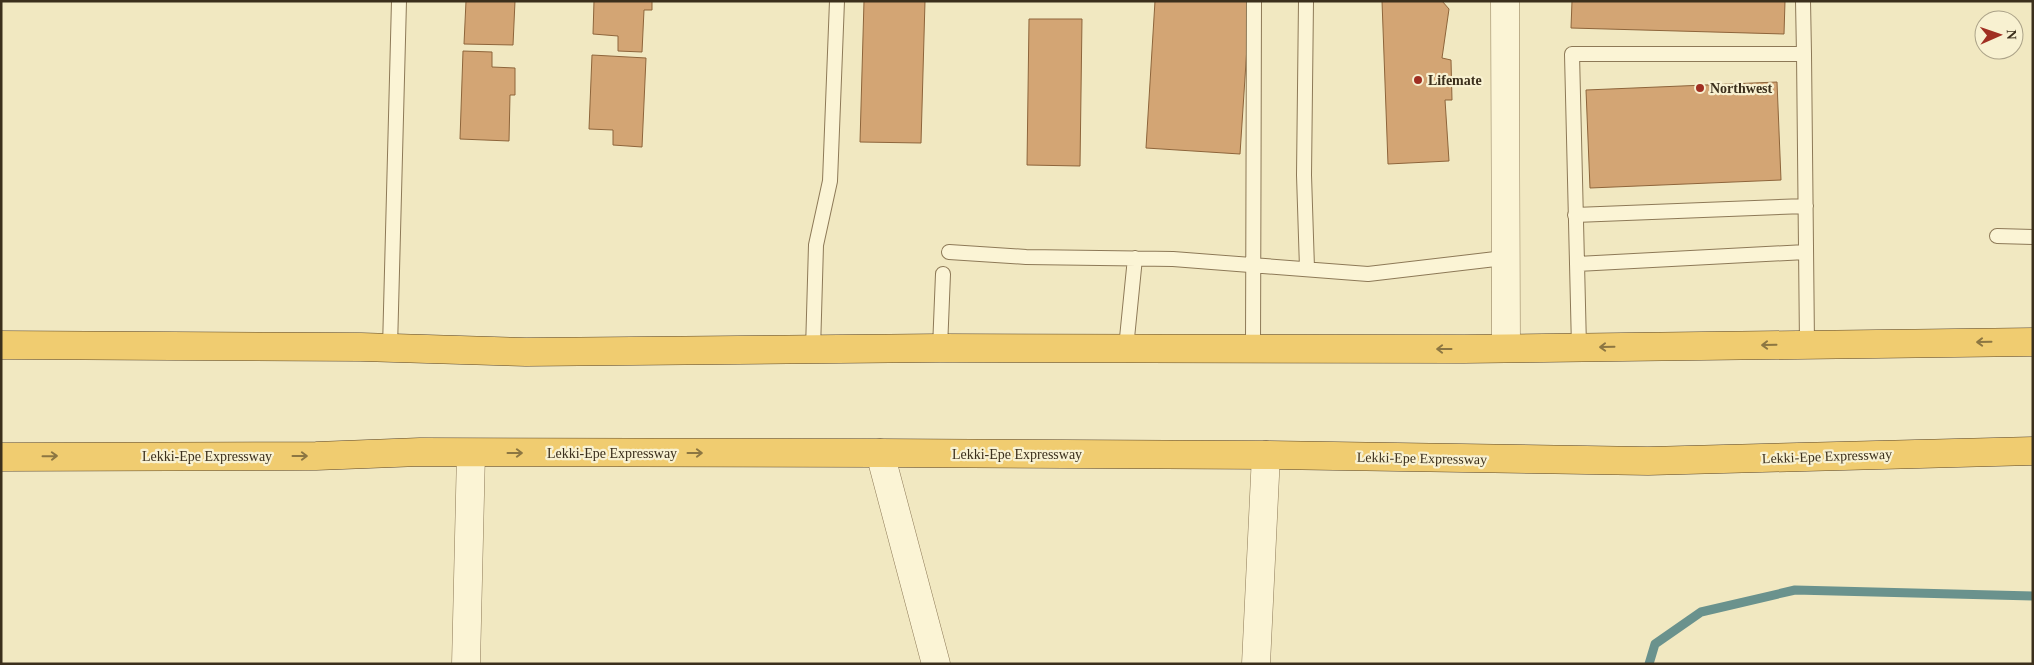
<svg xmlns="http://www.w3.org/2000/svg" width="2034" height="665" viewBox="0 0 2034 665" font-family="Georgia,serif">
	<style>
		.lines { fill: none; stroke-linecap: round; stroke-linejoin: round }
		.stream { stroke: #6a928d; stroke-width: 9 }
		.building { fill: #d3a574; stroke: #8e653b }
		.service-casing { stroke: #8d7957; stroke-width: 16 }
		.minor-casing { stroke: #8d7957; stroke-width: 29 }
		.trunk-casing { stroke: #5a462c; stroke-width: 29 }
		.service { stroke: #fbf4d5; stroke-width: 14 }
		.minor { stroke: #fbf4d5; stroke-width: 28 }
		.trunk { stroke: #f0cc70; stroke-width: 28 }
		.oneway { stroke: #8c7642 }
		.poi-dot { fill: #a02f22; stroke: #f8f1d1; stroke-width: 2 }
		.labels { text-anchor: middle; stroke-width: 4.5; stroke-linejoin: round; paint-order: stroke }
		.poi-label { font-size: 14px; font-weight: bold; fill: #3b2f1c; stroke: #f8f1d1; text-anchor: start }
		.street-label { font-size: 14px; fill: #3b2f1c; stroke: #f8f1d1 }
	</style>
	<rect width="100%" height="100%" fill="#f1e8c1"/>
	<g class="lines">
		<path class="stream" d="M1649 664 1655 644 1701 612 1795 590 2033 596"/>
	</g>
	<path class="building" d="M466 1H515L513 45 464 44Z
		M594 1H652V10H644L642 52 618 51V36L593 34Z
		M864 1H925L921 143 860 142Z
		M1155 1H1250L1240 154 1146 148Z
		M1382 1H1442L1449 9 1442 58 1451 60 1452 100H1445L1449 161 1388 164Z
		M1572 1H1785L1784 34 1571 28Z
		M1029 19H1082L1080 166 1027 165Z
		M463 51 492 52V67L515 68V95H510L509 141 460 139Z
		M592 55 646 58 642 147 613 145V130L589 129Z
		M1777 82 1781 180 1590 188 1586 90Z"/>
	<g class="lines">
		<g class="service-casing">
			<path id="service" d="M1306 1 1304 175 1307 268
				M1803 1 1804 54
				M1575 215 1806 206
				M1997 236 2033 237
				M949 252 1026 257 1173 259 1368 274 1504 258
				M1577 264 1806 252
				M1579 347 1572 54H1804L1807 344
				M390 348 399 1
				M940 348 943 274
				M1126 348 1135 258
				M1253 349 1254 1
				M813 350 816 245 830 181 837 1"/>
		</g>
		<g class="minor-casing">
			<path id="minor" d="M1505 1 1506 348
				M880 453 936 664
				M466 664 471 453
				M1256 664 1266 455"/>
		</g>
		<g class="trunk-casing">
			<path id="trunk" d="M1 345 361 347 526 352 940 348 1464 349 2033 342
				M1 457 316 456 420 452 880 453 1266 455 1648 461 2033 451"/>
		</g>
		<use href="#service" class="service"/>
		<use href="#minor" class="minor"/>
		<use href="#trunk" class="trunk"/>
	</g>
	<defs><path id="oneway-shaft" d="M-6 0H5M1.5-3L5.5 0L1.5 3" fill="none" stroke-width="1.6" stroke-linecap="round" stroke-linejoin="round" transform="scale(1.25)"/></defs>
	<g class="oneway">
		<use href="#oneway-shaft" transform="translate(1984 342) rotate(179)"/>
		<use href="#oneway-shaft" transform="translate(1769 345) rotate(179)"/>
		<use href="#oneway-shaft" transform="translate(1607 347) rotate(179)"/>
		<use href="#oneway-shaft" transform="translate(1444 349) rotate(180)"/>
		<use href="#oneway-shaft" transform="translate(515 453)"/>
		<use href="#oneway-shaft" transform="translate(695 453)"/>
		<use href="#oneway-shaft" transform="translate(50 456) rotate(-1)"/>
		<use href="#oneway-shaft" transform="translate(300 456)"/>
	</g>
	<g class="poi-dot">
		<circle cx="1418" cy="80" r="5"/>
		<circle cx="1700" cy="88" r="5"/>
	</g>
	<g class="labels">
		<g class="poi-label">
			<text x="1428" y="85">Lifemate</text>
			<text x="1710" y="93">Northwest</text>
		</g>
		<g class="street-label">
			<text x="612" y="458">Lekki-Epe Expressway</text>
			<text x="1017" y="459">Lekki-Epe Expressway</text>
			<text x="207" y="461">Lekki-Epe Expressway</text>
			<text transform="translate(1827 456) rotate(-2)" y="5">Lekki-Epe Expressway</text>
			<text transform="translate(1422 458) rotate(1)" y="5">Lekki-Epe Expressway</text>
		</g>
	</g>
	<rect width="2034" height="665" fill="none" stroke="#3b2f1c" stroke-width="5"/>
	<g transform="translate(1999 35) rotate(88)"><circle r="24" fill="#f8f1d1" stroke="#aca389"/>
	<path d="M0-4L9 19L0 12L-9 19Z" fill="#a02f22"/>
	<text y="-8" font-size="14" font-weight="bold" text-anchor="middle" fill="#3b2f1c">N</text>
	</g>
</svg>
